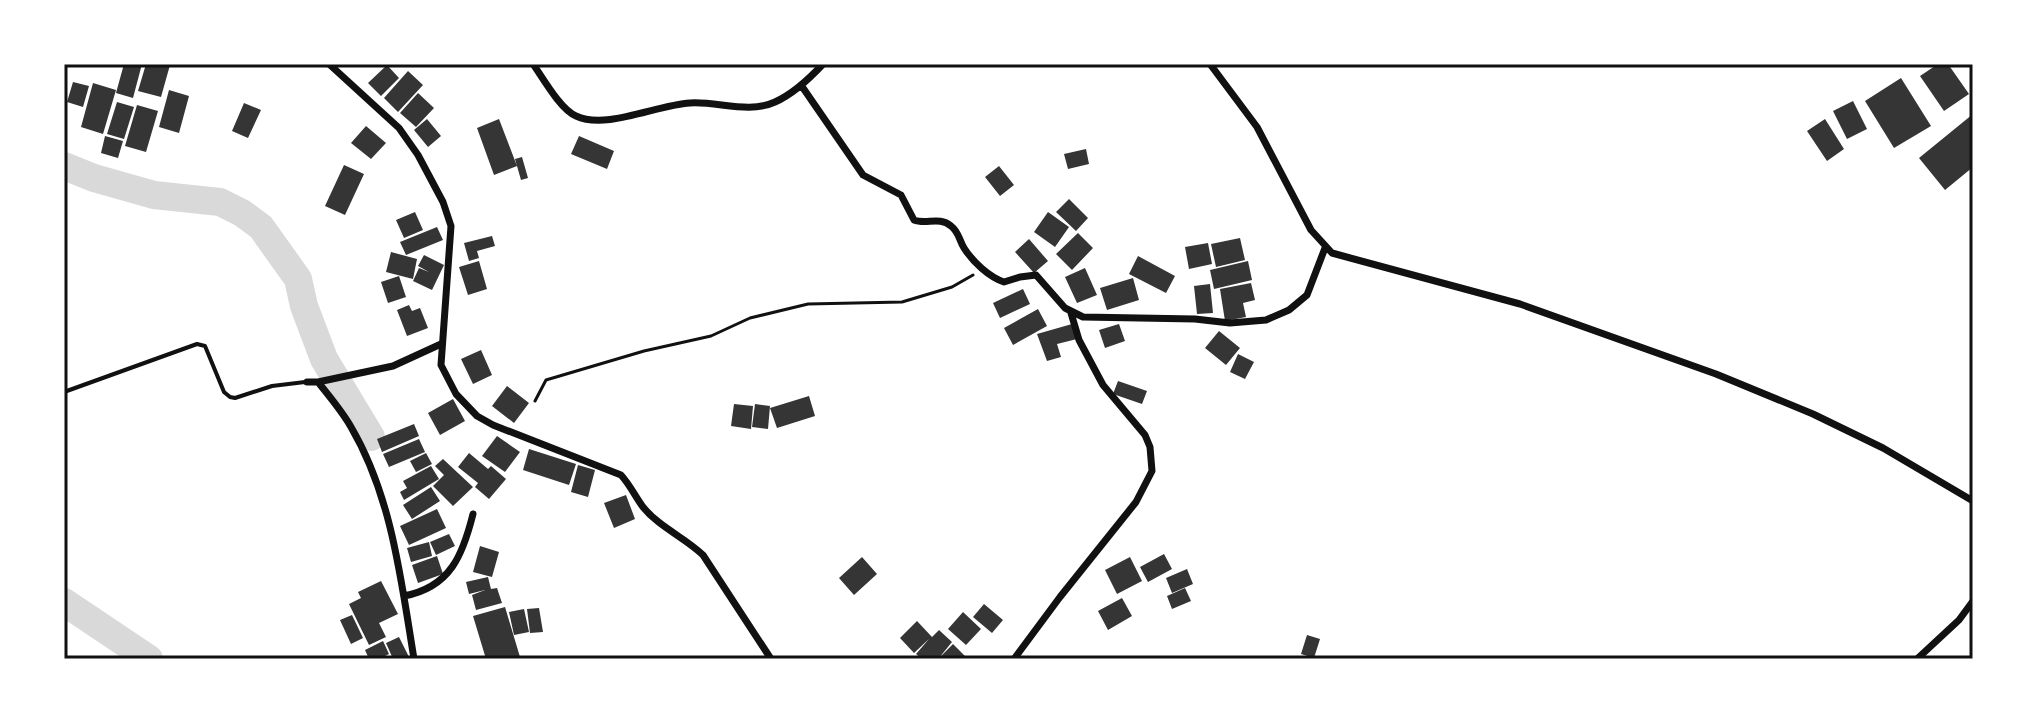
<svg xmlns="http://www.w3.org/2000/svg" width="2037" height="723" viewBox="0 0 2037 723" font-family="Rubik,sans-serif">
	<style>
		.lines { fill: none; stroke-linecap: round; stroke-linejoin: round }
		.river { stroke: #d9d9d9; stroke-width: 28 }
		.building { fill: #353535 }
		.path { stroke: #111; stroke-width: 3 }
		.service { stroke: #111; stroke-width: 4 }
		.minor { stroke: #111; stroke-width: 7 }
		.neatline { fill: none; stroke: #111; stroke-width: 3 }
	</style>
	<rect width="100%" height="100%" fill="#fff"/>
	<g class="lines">
		<path class="river" d="M64 166 94 178 154 195 220 202 242 213 261 227 298 279 304 306 324 359 371 437
			M64 602 149 659"/>
	</g>
	<path class="building" d="M124 64H142L133 98 116 93Z
		M146 64 170 65 161 97 138 91Z
		M1938 64H1948L1969 94 1944 111 1920 76Z
		M387 65 399 78 381 96 368 83Z
		M408 71 423 85 398 112 384 98Z
		M1901 78 1931 126 1894 148 1865 101Z
		M73 82 89 86 83 107 67 102Z
		M93 83 116 90 103 134 81 127Z
		M169 90 189 96 179 133 159 127Z
		M418 93 434 108 416 127 400 113Z
		M1853 101 1867 129 1847 139 1833 111Z
		M117 102 134 107 124 139 107 134Z
		M244 103 261 110 248 138 232 131Z
		M137 105 158 111 146 152 125 146Z
		M1973 114V167L1945 190 1919 158Z
		M427 119 441 136 428 147 414 130Z
		M499 119 517 166 494 175 477 128Z
		M1825 119 1844 149 1827 161 1807 131Z
		M366 126 386 143 371 159 351 143Z
		M105 136 123 141 118 158 101 153Z
		M579 136 614 151 607 169 571 154Z
		M1086 149 1089 164 1068 169 1064 154Z
		M522 157 528 178 521 180 515 159Z
		M344 165 364 174 345 215 325 206Z
		M999 166 1014 185 1000 196 985 177Z
		M1069 199 1088 218 1076 231 1056 212Z
		M415 212 423 230 404 238 396 220Z
		M1048 212 1069 227 1055 247 1034 232Z
		M437 227 443 240 406 255 400 242Z
		M1078 233 1093 248 1072 270 1056 254Z
		M492 236 495 246 477 251 479 258 469 261 464 243Z
		M1240 238 1245 260 1216 267 1211 244Z
		M1029 239 1048 261 1034 273 1015 252Z
		M1208 243 1212 264 1189 269 1185 247Z
		M391 252 417 259 413 279 386 272Z
		M424 255 444 265 432 290 413 281 419 268 429 272 418 266Z
		M1138 256 1175 276 1166 293 1129 274Z
		M479 261 487 289 468 295 459 267Z
		M1248 261 1252 280 1214 289 1210 270Z
		M1085 268 1097 295 1077 303 1065 277Z
		M399 276 406 297 388 303 381 282Z
		M1133 278 1139 300 1107 310 1100 288Z
		M1251 283 1255 300 1243 303 1246 317 1225 321 1220 289Z
		M1210 284 1213 313 1197 314 1194 286Z
		M1023 289 1030 304 1000 318 993 303Z
		M409 305 412 311 420 308 428 328 407 336 397 310Z
		M1038 309 1047 326 1013 345 1004 328Z
		M1072 324 1077 339 1057 344 1061 357 1047 361 1037 334Z
		M1119 324 1125 341 1105 348 1099 330Z
		M1219 331 1240 348 1226 365 1205 348Z
		M481 350 492 375 473 384 461 359Z
		M1238 354 1254 362 1245 379 1230 372Z
		M1118 381 1147 391 1142 404 1113 394Z
		M507 386 529 403 514 423 492 406Z
		M809 396 815 416 777 428 770 408Z
		M453 399 465 421 440 435 428 413Z
		M734 404 753 406 751 429 731 426Z
		M755 404 770 406 768 429 752 427Z
		M414 424 419 436 382 452 377 439Z
		M497 436 520 452 505 472 482 456Z
		M419 439 425 452 389 467 383 454Z
		M529 449 576 464 569 485 523 470Z
		M426 453 432 464 416 472 410 461Z
		M469 453 488 469 491 466 506 479 489 499 475 487 478 483 458 467Z
		M443 459 473 487 453 506 433 486 444 475 435 466Z
		M578 465 595 470 588 497 571 492Z
		M431 466 439 479 404 500 400 492 407 488 403 481Z
		M431 487 440 501 412 519 403 505Z
		M626 495 635 519 614 528 604 503Z
		M437 509 446 528 409 545 400 526Z
		M449 534 455 546 436 555 430 542Z
		M429 542 432 556 411 562 407 548Z
		M480 546 499 552 492 577 473 572Z
		M1164 554 1172 569 1148 582 1140 567Z
		M437 556 443 574 418 583 412 565Z
		M862 557 877 574 854 595 839 578Z
		M1130 557 1142 581 1117 594 1105 570Z
		M1187 569 1193 584 1172 593 1166 578Z
		M488 577 491 589 497 588 502 603 476 610 472 595 485 590 469 594 466 582Z
		M381 581 398 614 379 623 386 637 369 645 349 604 361 598 358 592Z
		M1185 588 1191 601 1172 609 1167 596Z
		M1122 598 1132 616 1108 630 1098 611Z
		M984 604 1003 620 992 633 973 617Z
		M505 607 520 657 486 659 473 616Z
		M539 608 543 632 530 633 527 609Z
		M524 609 529 632 514 635 509 612Z
		M963 612 981 629 966 645 948 629Z
		M352 615 363 638 351 644 340 620Z
		M917 621 932 637 939 630 952 642 939 658 953 644 968 659H922L916 654 929 639 914 653 900 638Z
		M1307 635 1320 639 1314 658 1301 654Z
		M399 637 410 659H393L386 643Z
		M383 641 389 654 379 659H369L365 650Z"/>
	<g class="lines">
		<path class="path" d="M535 401 546 380 644 351 711 336 750 318 808 304 902 302 952 287 973 275"/>
		<path class="service" d="M64 392 197 344 205 346 224 392 230 397 235 398 272 386 305 382"/>
		<path class="minor" d="M329 64 399 128 418 155 443 202 451 226 441 365 456 394 477 416 493 425 621 475C630 485 635 496 643 507 659 527 684 537 703 555L771 659
			M533 64C543 78 560 109 576 116 606 130 656 105 690 103 717 101 749 114 775 102 793 94 810 78 823 64
			M1210 64 1257 127 1311 230 1332 253 1520 304 1716 374 1813 414 1883 448 1973 501
			M801 85 863 175 901 195 914 220C926 225 939 216 951 226 959 232 959 240 964 248 973 262 989 277 1004 282L1020 277 1036 275 1065 308 1083 317 1195 319 1230 323 1266 320 1289 310 1307 295 1325 248
			M307 382H318C329 396 342 411 351 427 392 497 401 580 414 659
			M318 382 393 366 441 344
			M404 596C451 587 463 554 473 514
			M1014 659 1060 597 1136 502 1152 471 1150 447 1145 435 1103 385 1079 340 1071 313
			M1917 659 1959 620 1973 601"/>
	</g>
	<rect width="2037" height="723" fill="none" stroke="#ffffff" stroke-width="132"/>
	<rect x="66" y="66" width="1905" height="591" class="neatline"/>
</svg>
